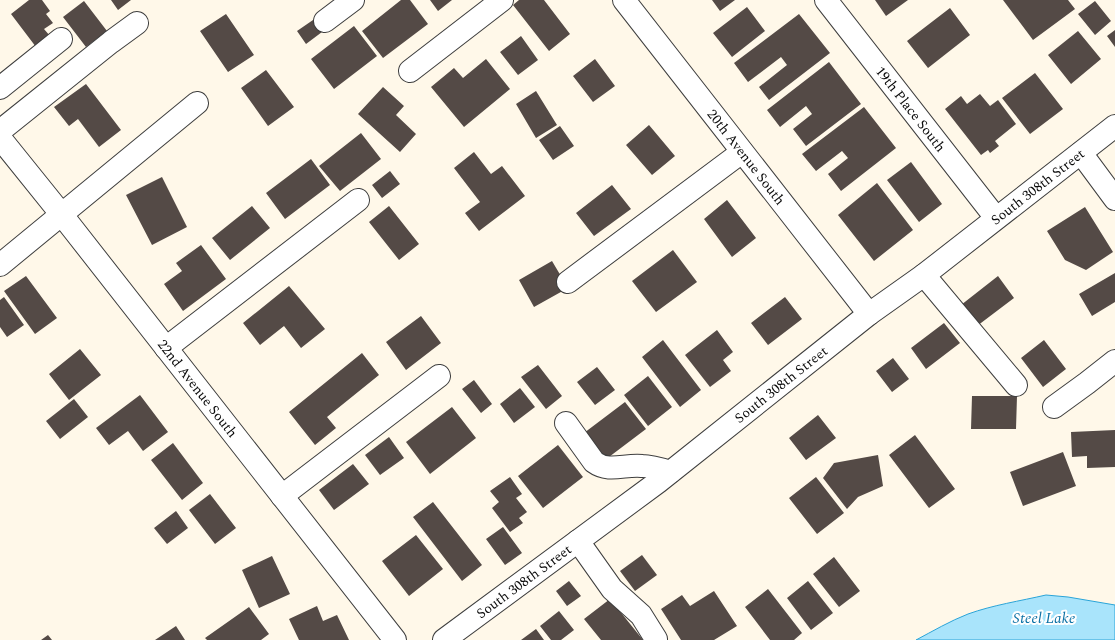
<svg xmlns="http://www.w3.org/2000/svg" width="1115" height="640" viewBox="0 0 1115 640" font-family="Spectral,serif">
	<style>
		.water { fill: #a9e4fb; stroke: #2aa4d8 }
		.building { fill: #544a46 }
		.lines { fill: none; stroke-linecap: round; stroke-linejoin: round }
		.minor-casing { stroke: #3e3e3e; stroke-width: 24 }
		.minor { stroke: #fff; stroke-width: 22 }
		.labels { text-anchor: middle; stroke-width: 4; stroke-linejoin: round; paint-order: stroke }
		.street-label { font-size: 14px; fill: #0b0b0b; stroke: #fff }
		.water-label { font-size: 15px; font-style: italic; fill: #0b71a5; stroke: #fff }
	</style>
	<rect width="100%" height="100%" fill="#fff8e9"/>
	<path class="water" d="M1046 595 1068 597 1115 605V640H916C933 631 950 621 968 614 993 605 1020 601 1046 595Z"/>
	<path class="building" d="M29 0H42L50 11 46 14 53 23 44 29 50 36 36 47 11 14Z
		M111 0H131L118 10Z
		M401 0H410L428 24 383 58 362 31Z
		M430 0H452L438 11Z
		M519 0H544L570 34 549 51 513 5Z
		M712 0H735L720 11Z
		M875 0H908L886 16Z
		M1003 0H1068L1075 9 1033 40Z
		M84 1 107 31 86 47 63 17Z
		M1095 1 1111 21 1095 35 1078 14Z
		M747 7 765 31 732 57 713 33Z
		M950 8 970 35 928 68 907 41Z
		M226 14 254 55 228 72 200 31Z
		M799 14 830 53 769 100 759 87 787 65 781 57 748 82 734 63Z
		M313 20 322 32 306 44 297 31Z
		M354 26 377 56 334 89 311 59Z
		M1115 30V47L1107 36Z
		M1078 31 1101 59 1071 84 1048 55Z
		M521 36 538 60 518 75 500 52Z
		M486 59 510 89 464 127 431 87 454 68 463 78Z
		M595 59 615 86 593 102 573 76Z
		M829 62 861 104 806 146 793 129 812 114 806 106 780 127 767 110Z
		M266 70 294 107 268 126 241 88Z
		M1035 73 1063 109 1030 134 1002 98Z
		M86 84 121 130 99 147 78 119 69 126 54 107Z
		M383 87 404 106 396 115 416 134 400 152 358 114Z
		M536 91 557 125 536 138 516 104Z
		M980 94 990 106 998 100 1016 124 995 141 999 146 990 153 988 150 981 155 945 109 961 96 967 104Z
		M864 107 896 148 841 191 828 174 848 158 842 151 816 171 802 154Z
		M649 125 675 156 652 175 626 145Z
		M560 126 574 146 553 160 539 140Z
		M361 133 381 159 340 191 319 166Z
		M474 152 491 174 502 166 525 196 479 231 465 213 480 202 454 168Z
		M311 159 330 185 285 219 266 193Z
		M911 162 942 204 919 222 887 180Z
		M390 171 400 184 382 198 372 185Z
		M162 177 187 227 152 245 126 195Z
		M877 183 913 230 874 261 838 215Z
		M612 185 631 209 594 236 576 213Z
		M727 200 756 238 732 257 704 219Z
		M252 206 270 228 230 260 212 238Z
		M389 206 419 244 399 260 369 222Z
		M1085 207 1113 252 1086 270 1065 260 1047 231Z
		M201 245 226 279 183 311 164 284 182 271 176 263Z
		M673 250 697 282 656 312 632 281Z
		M552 261 568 288 534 307 519 280Z
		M1115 273V302L1092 316 1079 294Z
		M26 276 57 318 35 334 4 291Z
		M998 276 1014 298 977 326 961 305Z
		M289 286 325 329 301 348 284 326 260 345 243 323Z
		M4 297 24 325 7 337 0 327V300Z
		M785 297 802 319 768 345 751 323Z
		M421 316 441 343 406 370 386 342Z
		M944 323 960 343 926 369 911 348Z
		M717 330 733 352 723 360 731 371 710 387 685 355Z
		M663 340 701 390 680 407 642 357Z
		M1044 340 1066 369 1043 387 1021 358Z
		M80 349 101 375 69 400 49 374Z
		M362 353 379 375 327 417 336 428 315 445 289 412Z
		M893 358 909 379 892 392 876 371Z
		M538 365 562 396 546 409 521 377Z
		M597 367 615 390 595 405 577 382Z
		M648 376 672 407 648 426 624 395Z
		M474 380 492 404 481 413 462 389Z
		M520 388 535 407 514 423 500 404Z
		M140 395 168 432 143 451 128 431 109 445 96 428Z
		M972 396H1017L1016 429H971Z
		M74 399 88 417 60 439 46 421Z
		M625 402 646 429 601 463 580 436Z
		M452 407 476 438 430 474 406 442Z
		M818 415 836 438 806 460 789 438Z
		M1115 430V467L1087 468V456L1072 457 1071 432Z
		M915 435 955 489 929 508 889 455Z
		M389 437 404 458 380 475 365 455Z
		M173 443 203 483 182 500 151 460Z
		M558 445 583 477 543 508 518 476Z
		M1063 452 1076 486 1023 506 1010 472Z
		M878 455 883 486 858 497 847 509 823 478 834 463Z
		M353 464 369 484 334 510 319 490Z
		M510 477 522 494 516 498 527 512 519 518 523 523 510 532 492 508 499 502 490 491Z
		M816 477 844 513 817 534 789 498Z
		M210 494 236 528 215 544 189 510Z
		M433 502 482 565 462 581 413 517Z
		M176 511 188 528 167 544 154 528Z
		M503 527 522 553 505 565 486 539Z
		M416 535 443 569 409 596 382 561Z
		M642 555 657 575 635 591 620 571Z
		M272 556 290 594 259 608 242 570Z
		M834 557 860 591 839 607 813 574Z
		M569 581 581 596 567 606 556 591Z
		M808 581 833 613 811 630 787 598Z
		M768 589 802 633 794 640H770L745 607Z
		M714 591 737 626 714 640H681L661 609 682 595 690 606Z
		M610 599 643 640H601L584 619Z
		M317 606 323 621 337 615 349 640H299L289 619Z
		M249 607 269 634 261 640H207L205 638Z
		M559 611 574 630 561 640H551L540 626Z
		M176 626 185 640H155Z
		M536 629 544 640H521Z
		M48 635 52 640H41Z"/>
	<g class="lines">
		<g class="minor-casing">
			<g id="minor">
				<path id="s1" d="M624 0 869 314"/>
				<path id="s2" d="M826 0 996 218"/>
				<path d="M325 21 353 0"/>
				<path d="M410 71 502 0"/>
				<path d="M0 88 61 39"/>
				<path d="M0 131 111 42 137 23"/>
				<path id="s3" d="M0 138 62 215 395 640"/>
				<path d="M1081 153 1115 199"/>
				<path d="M0 265 197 103"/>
				<path d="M924 275 1016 385"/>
				<path d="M568 282 742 152"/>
				<path d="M166 348 358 200"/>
				<path d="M1054 407 1087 383 1115 361"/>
				<path d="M566 423 594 462C609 473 625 464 642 466 652 466 661 469 670 472"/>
				<path d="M282 496 439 376"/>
				<path d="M578 541 612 589 641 615 656 639"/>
				<path id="s4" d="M444 640 658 482 869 314 924 275 1115 126"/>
			</g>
		</g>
		<use href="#minor" class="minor"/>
	</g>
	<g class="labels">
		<g class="street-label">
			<text dy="5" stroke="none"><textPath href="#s2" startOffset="138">19th Place South</textPath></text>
			<text dy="5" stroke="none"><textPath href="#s1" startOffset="199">20th Avenue South</textPath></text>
			<text dy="5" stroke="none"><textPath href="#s4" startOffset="747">South 308th Street</textPath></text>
			<text dy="5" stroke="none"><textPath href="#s4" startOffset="423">South 308th Street</textPath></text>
			<text dy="5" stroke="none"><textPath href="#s3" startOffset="319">22nd Avenue South</textPath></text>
			<text dy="5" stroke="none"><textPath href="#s4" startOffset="99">South 308th Street</textPath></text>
		</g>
		<g class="water-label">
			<text x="1044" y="623">Steel Lake</text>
		</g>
	</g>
</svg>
